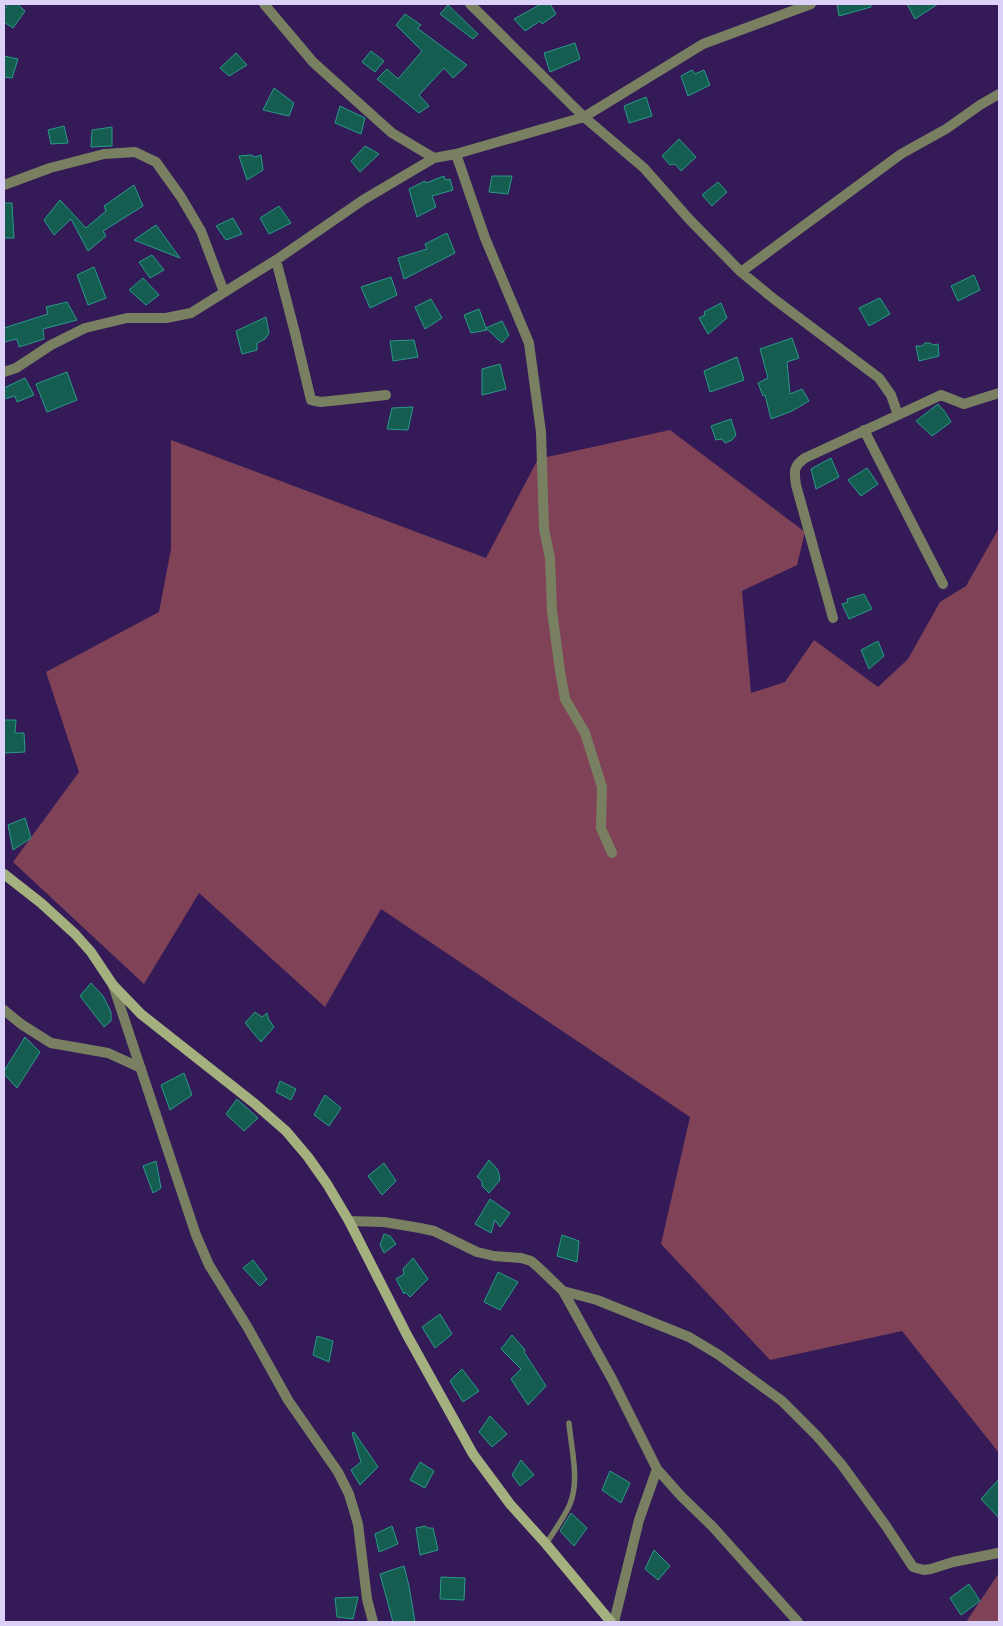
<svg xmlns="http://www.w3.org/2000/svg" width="1003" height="1626" viewBox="0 0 1003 1626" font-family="'Titillium Web',sans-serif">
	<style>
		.forest { fill: #804257 }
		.building { fill: #165d51; stroke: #289b88 }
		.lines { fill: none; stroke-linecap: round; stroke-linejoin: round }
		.lane { stroke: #788061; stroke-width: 5.5 }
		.street { stroke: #788061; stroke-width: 10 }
		.secondary { stroke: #a4b07e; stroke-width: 10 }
	</style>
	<rect width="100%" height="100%" fill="#341b57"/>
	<path class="forest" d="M670 430 805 532 797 565 742 591 751 693 785 682 814 640 878 687 908 659 940 602 966 586 999 528V1453L902 1331 770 1360 661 1244 690 1117 381 909 325 1007 199 893 144 984 13 862 79 772 46 672 159 612 171 549V440L486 558 538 459Z
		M999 1573V1622H966Z"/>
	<path class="building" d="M8 4H17L25 11 13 28 4 22V10Z
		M541 4H550L556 14 542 24 540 21 525 31 514 19Z
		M837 4H871V7L839 16Z
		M907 4H938L915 19Z
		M448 5 478 34 473 39 440 14Z
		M405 14 421 25 417 28 467 65 453 78 444 68 419 95 429 106 419 113 377 79 387 69 398 79 422 51 396 25Z
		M575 43 580 59 550 72 544 53Z
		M371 51 384 61 375 72 362 62Z
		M236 53 247 65 229 76 220 68Z
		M4 56 18 59 12 78 4 77Z
		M692 70 695 74 704 70 710 85 688 96 681 76Z
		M274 88 294 103 289 116 263 110Z
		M646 97 652 116 629 123 624 106Z
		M340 106 365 118 361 134 335 123Z
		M64 126 68 143 51 144 48 130Z
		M112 127V146L91 147 92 130Z
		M679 139 696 157 681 171 675 164 670 165 662 156Z
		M365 146 379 154 360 172 351 161Z
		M251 155 255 157 261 155 263 170 247 180 239 156Z
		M444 176 445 180 450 179 453 190 432 196 436 207 417 217 409 189 425 181 426 183Z
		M492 176H512L508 194 489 192Z
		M718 182 727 192 712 206 702 195Z
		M134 185 143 206 103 231 106 236 88 251 71 219 54 235 44 220 60 200 86 228 106 211 104 206Z
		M4 203H12L14 238H4Z
		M279 206 291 223 269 234 260 218Z
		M233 218 242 234 226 240 216 226Z
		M156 225 180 258 134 240Z
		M447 233 455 253 404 279 398 258 427 249 425 244Z
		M152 255 164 270 150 278 139 262Z
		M94 267 106 298 88 305 77 275Z
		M974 275 980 290 958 301 951 286Z
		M391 277 397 295 370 308 361 287Z
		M143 278 159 295 146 305 129 290Z
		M880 298 890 314 869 326 859 308Z
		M431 299 442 318 425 329 415 307Z
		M67 302 77 320 43 329 44 339 19 347 17 339 4 342V328L48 314 46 307Z
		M721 303 727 318 708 334 699 318 705 315 704 312Z
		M479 309 486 328 502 321 509 335 502 343 486 328 487 330 471 333 464 315Z
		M266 317 269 333 265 339 257 343V350L242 354 236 331Z
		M792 338 799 358 787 362 790 394 802 389 809 401 792 411 771 419 765 395 763 396 758 383 768 378 760 349Z
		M414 340 418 357 393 361 390 341Z
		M925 343H930L933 345 938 344 939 356 919 361 916 346H922Z
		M737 357 744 380 710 392 704 371Z
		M500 364 506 389 482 395V369Z
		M67 372 77 400 47 412 36 384Z
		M25 378 34 395 17 402 15 396 4 399V388Z
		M938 404 945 412 951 422 932 436 916 421Z
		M413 407 408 430 387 429 392 408Z
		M731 419 736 435 732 440 725 443 722 439 716 440 711 426Z
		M831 458 839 477 816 489 811 469Z
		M867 468 878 484 861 496 848 480Z
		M864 594 872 609 849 619 842 604 848 602 847 599Z
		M878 641 884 656 869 669 861 650Z
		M4 720H16L15 733H24L25 752 4 753Z
		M25 818 31 838 13 850 8 825Z
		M91 983 103 996 111 1012V1021L104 1027 80 996Z
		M255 1012 262 1017 267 1013 269 1020 274 1027 261 1042 245 1023Z
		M25 1037 40 1052 17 1088 4 1074V1071Z
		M184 1073 192 1095 170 1110 161 1085Z
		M280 1081 296 1089 291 1100 276 1092Z
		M325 1095 341 1108 329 1126 314 1115Z
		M237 1099 258 1118 244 1131 226 1114Z
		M489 1160 498 1170 500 1180 489 1193 482 1186V1181L477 1177Z
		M156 1161 161 1188 153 1193 143 1166Z
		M384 1163 396 1181 382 1195 368 1176Z
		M490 1199 510 1213 500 1227 495 1220 491 1233 475 1224Z
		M384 1234 390 1236 396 1244 384 1253 380 1245Z
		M562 1235 579 1241 577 1262 557 1256Z
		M413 1258 428 1279 410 1297 405 1292 404 1294 396 1279 404 1274 403 1269Z
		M253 1260 267 1279 260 1286 243 1268Z
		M498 1272 518 1282 500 1310 484 1302Z
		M440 1314 452 1334 435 1348 422 1327Z
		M512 1335 525 1350 524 1352 546 1386 528 1405 511 1379 521 1369 501 1349Z
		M317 1336 333 1341 329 1362 313 1355Z
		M462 1369 479 1391 463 1402 450 1381Z
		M490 1416 507 1434 492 1447 479 1432Z
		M354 1432 378 1467 360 1485 351 1470 361 1462 352 1433Z
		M521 1460 534 1475 520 1486 512 1475Z
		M420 1462 434 1471 425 1488 410 1480Z
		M610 1471 630 1483 621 1503 602 1490Z
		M999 1479V1518L981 1499Z
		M571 1513 587 1528 574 1546 560 1531Z
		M392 1526 398 1544 379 1552 375 1534Z
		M425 1526 428 1528H433L438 1550 420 1555 416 1528Z
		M654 1550 670 1566 658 1580 645 1569Z
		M404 1566 409 1586 415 1622H393L380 1574Z
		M441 1577 465 1578 464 1600 440 1599Z
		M969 1584 980 1601 961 1615 950 1598Z
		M358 1597 353 1619 337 1617 335 1598Z"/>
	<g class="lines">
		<path class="lane" d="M546 1544C554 1531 564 1518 570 1504 580 1480 571 1448 569 1423"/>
		<path class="street" d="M264 4 313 62 324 72 392 133 434 158
			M470 4 584 117 644 168 689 219 741 272 774 299 879 378 891 395 898 415 805 458C793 466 794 472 796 485L833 618
			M456 154 485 238 529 343 541 432 544 529 550 558 552 611 560 671 565 699 585 733 602 787 601 828 612 853
			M4 185 50 168 104 154 135 152 156 162 181 197 201 231 224 292
			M276 260 295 333 311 400 321 402 386 395
			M741 272 901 154 946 129 980 105 999 94
			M4 372 16 368 51 345 85 328 127 318H166L191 313 276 260 363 200 434 158 456 154 584 117 703 44 811 4
			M898 415 941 395 964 404 999 393
			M864 430 943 584
			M113 985 180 1187 196 1235 209 1265 248 1328 288 1400 338 1472 349 1494 358 1524 367 1599 373 1622
			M4 1010 21 1024 51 1043 108 1053 141 1068
			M349 1221 384 1222 420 1228 434 1231 477 1252 494 1256 521 1258 531 1261 538 1267 563 1291 612 1379 657 1469 681 1496 712 1526 798 1622
			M563 1291 597 1300 689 1337 719 1355 782 1401 817 1436 842 1465 886 1526 913 1567 924 1570 931 1569 953 1562 998 1553
			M614 1622 639 1520 657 1469"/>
		<path class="secondary" d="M4 874 41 903 75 934 91 952 113 985 141 1014 254 1103 286 1131 308 1157 327 1184 349 1221 407 1335 473 1454 510 1504 546 1544 611 1622"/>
	</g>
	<rect width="1003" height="1626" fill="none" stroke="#dcd1f6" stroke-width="10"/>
</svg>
